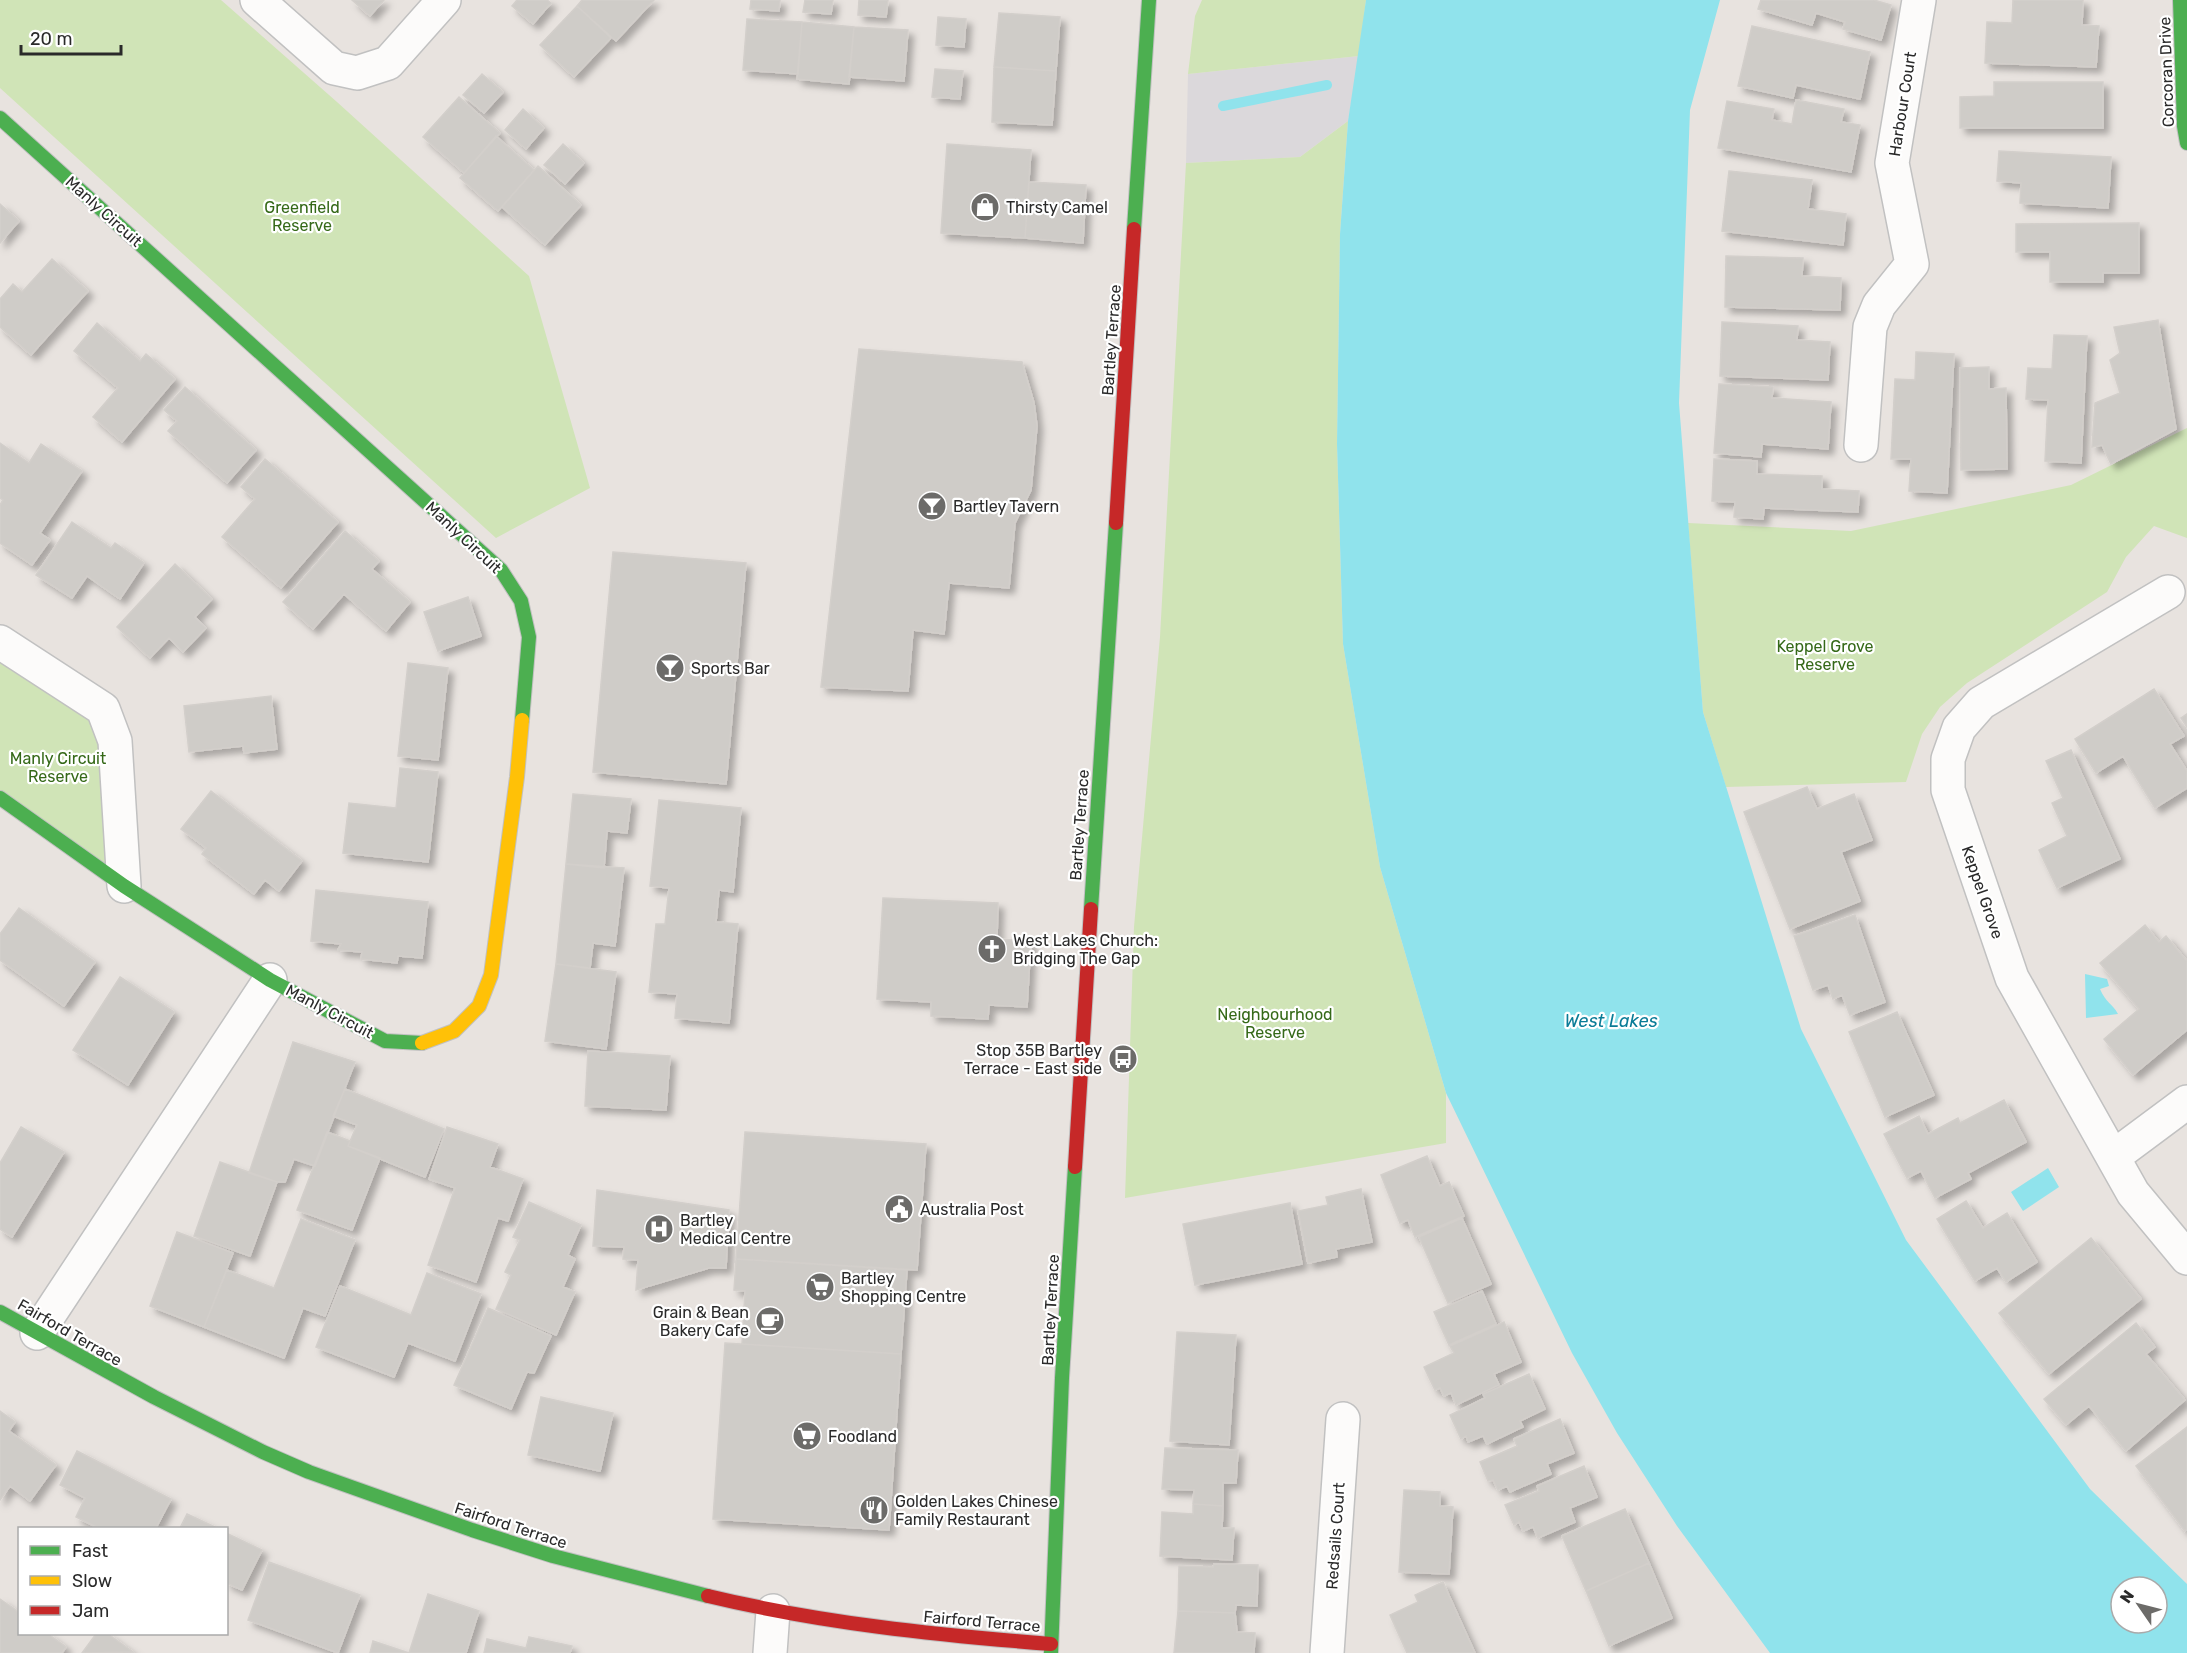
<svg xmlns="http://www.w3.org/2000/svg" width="2187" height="1653" viewBox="0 0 2187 1653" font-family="Rubik,sans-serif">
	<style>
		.industrial { fill: #dbd8db }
		.green { fill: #d0e4b7 }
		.water { fill: #90e3ec; fill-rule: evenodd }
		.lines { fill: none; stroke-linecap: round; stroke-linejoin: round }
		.stream { stroke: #90e3ec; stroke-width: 10 }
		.building { fill: #cfccc8; stroke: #d3cfcb; stroke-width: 1.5; filter: url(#shadow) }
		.street-casing { stroke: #c1c1c1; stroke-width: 36 }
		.fast-casing { stroke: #c1c1c1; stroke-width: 16 }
		.slow-casing { stroke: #c1c1c1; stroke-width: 16 }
		.jam-casing { stroke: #c1c1c1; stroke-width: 16 }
		.street { stroke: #fcfbfa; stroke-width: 33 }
		.fast { stroke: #4caf50; stroke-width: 14 }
		.slow { stroke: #ffc107; stroke-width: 14 }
		.jam { stroke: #c62828; stroke-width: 14 }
		.labels { text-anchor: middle; stroke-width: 4.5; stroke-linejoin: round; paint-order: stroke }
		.street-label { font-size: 16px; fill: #2a2a2a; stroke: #fff }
		.park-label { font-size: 16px; fill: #356918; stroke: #fff }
		.poi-label { font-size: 16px; fill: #2a2a2a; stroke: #fff; text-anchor: start }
		.water-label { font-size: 18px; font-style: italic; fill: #0a7c97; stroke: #fff }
	</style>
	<defs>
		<filter id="shadow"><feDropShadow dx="5.5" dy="5.5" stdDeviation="3" flood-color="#0004"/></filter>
	</defs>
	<rect width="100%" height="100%" fill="#e8e3df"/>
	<path class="industrial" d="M1359 56 1348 121 1300 157 1186 163 1188 74Z"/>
	<path class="green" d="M0 0H221L337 102 529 276 590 488 496 538 0 88Z
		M1202 0H1366L1359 56 1188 74 1195 16Z
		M1348 121 1340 234 1337 444 1343 644 1380 867 1446 1093V1143L1125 1198 1134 927 1160 637 1186 163 1300 157Z
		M2187 428V538L2154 526 2126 557 2107 592 1967 683 1940 707 1922 734 1906 782 1726 787 1703 712 1688 523 1851 531 2071 485Z
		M0 642 103 709 124 886 0 798Z"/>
	<path class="water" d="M1366 0H1720L1690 110 1679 403 1703 712 1801 1029 1906 1240 2090 1489 2187 1584V1653H1770L1677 1526 1617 1433 1572 1353 1446 1093 1380 867 1343 644 1337 444 1340 234 1348 121ZM2121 1587H2157V1623H2121Z
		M2085 974 2107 979 2109 986 2100 989C2106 1003 2112 1003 2118 1014L2086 1018Z
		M2048 1168 2059 1187 2023 1211 2011 1192Z"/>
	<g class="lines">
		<path class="stream" d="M1223 106 1327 85"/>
	</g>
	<path class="building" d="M352 0H384L370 16Z
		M517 0H547L551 3 533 24 512 6Z
		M582 0H654L616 41 577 6Z
		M751 0H780L779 11 750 9Z
		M805 0H833L831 14 803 12Z
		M859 0H888L886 17 858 15Z
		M1761 0H1874L1891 5 1881 40 1843 29 1845 22 1816 13 1812 25 1758 9Z
		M2013 0H2083L2082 25 2099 26 2096 67 1985 63 1987 22 2012 23Z
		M577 6 611 38 574 77 540 45Z
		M999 13 1060 17 1056 71 994 67Z
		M938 17 966 19 964 47 936 45Z
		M747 19 802 22 798 74 743 70Z
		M802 22 854 27 849 84 797 79Z
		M1752 26 1870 52 1860 99 1796 85 1793 98 1738 86Z
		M854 27 908 30 904 81 849 77Z
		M994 67 1056 71 1052 125 992 122Z
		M935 69 963 71 960 99 932 97Z
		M482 74 503 92 484 113 463 95Z
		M1994 82H2103V128H1960V97L1994 96Z
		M459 97 500 133 464 173 423 137Z
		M1796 100 1844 109 1841 122 1860 125 1851 172 1718 148 1727 101 1774 109 1772 120 1792 124Z
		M523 109 544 128 526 149 505 130Z
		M496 136 534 170 498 211 460 178Z
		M563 144 584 163 565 184 544 165Z
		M947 144 1031 150 1025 238 941 233Z
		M1999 151 2111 157 2108 208 2020 203 2021 183 1997 181Z
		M538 166 581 205 545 245 502 207Z
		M1729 171 1812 180 1808 209 1846 214 1843 245 1722 231Z
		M1029 182 1086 185 1083 243 1025 238Z
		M0 204 19 221 0 243Z
		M2139 223V273H2103V282H2050V252H2016V224Z
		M1726 256 1803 258 1802 276 1841 278 1840 310 1725 307Z
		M52 259 88 291 31 355 0 327V299L13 284 22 292Z
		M2158 320 2176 429 2111 464 2102 445 2092 447 2095 403 2120 393 2110 360 2120 353 2114 327Z
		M1722 322 1798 326 1797 340 1830 342 1828 380 1720 376Z
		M97 323 140 361 146 354 175 379 122 442 93 417 118 388 74 351Z
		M2054 335 2087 336 2081 463 2045 461 2048 400 2026 399 2028 368 2052 369Z
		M859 349 1022 362 1034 403 1037 426 1031 490 1015 523 1009 588 949 583 944 634 913 630 908 691 821 687Z
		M1916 352 1954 354 1947 493 1909 491 1911 459H1891L1895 379 1915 380Z
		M1989 367V389L2006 388 2007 469 1961 470 1960 368Z
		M1719 384 1773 387 1772 398 1831 402 1828 449 1762 444 1761 457 1714 453Z
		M185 387 256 450 227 483 168 431 177 421 164 410Z
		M0 443 29 463 41 444 82 471 40 533 50 540 32 565 0 543V505L3 500 0 498Z
		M265 459 338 522 281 588 222 537 255 499 241 487Z
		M1714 459 1757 461V474L1822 476V489L1859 491 1858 512 1764 508 1763 519 1734 517 1735 502 1712 501Z
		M72 522 111 548 115 543 144 563 120 599 87 576 72 598 36 575Z
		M345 531 379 561 372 569 410 602 386 631 344 594 313 629 283 602Z
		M613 552 746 563 726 784 593 772Z
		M175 564 212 599 195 617 206 628 183 652 169 638 150 658 117 627Z
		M468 597 481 636 438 651 424 612Z
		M408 663 448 668 438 760 398 756Z
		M2154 689 2184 736 2170 744 2187 771V788L2155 808 2123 756 2096 773 2075 739Z
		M271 696 277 749 244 753 243 746 189 752 184 706Z
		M2187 714V727L2181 718Z
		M2071 750 2120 859 2057 888 2039 850 2067 836 2052 803 2063 798 2046 761Z
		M400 768 438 772 428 862 343 853 349 803 396 808Z
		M1807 787 1817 809 1854 794 1872 840 1841 852 1860 901 1790 929 1744 812Z
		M211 791 302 861 279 891 265 880 254 894 202 854 206 848 181 829Z
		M573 794 631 799 627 833 607 831 604 868 566 864Z
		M659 800 741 808 733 892 719 890 716 922 738 924 729 1023 675 1018 677 994 649 992 656 924H665L669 888 650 886Z
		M566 864 624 868 615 946 593 943 590 968 556 964Z
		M316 890 428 902 422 958 398 956 397 963 361 959 362 952 338 950 341 944 311 941Z
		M883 898 998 903 997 939 1031 941 1027 1007 989 1005 988 1019 931 1016V1002L877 999Z
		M19 908 95 962 64 1006 0 960V934Z
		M1855 915 1885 1002 1850 1015 1842 995 1833 999 1828 985 1813 990 1794 936Z
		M2145 925 2159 942 2166 936 2187 961V1030L2133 1075 2104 1039 2139 1009 2100 963Z
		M556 964 616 972 606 1049 545 1041Z
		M120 977 174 1012 128 1085 73 1050Z
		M1897 1012 1934 1095 1885 1117 1849 1032Z
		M293 1042 355 1062 315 1166 294 1159 285 1182H277L249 1173Z
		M588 1051 670 1056 666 1110 585 1106Z
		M345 1089 444 1129 425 1177 348 1146 357 1125 333 1116Z
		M2004 1100 2026 1142 1968 1173 1971 1179 1935 1198 1921 1171 1907 1178 1884 1134 1919 1116 1928 1134 1958 1118 1960 1123Z
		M21 1127 64 1152 12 1237 0 1229V1163Z
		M447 1127 498 1144 490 1167 523 1179 508 1221 498 1218 476 1282 428 1265 455 1188 429 1179Z
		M327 1132 350 1141 348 1146 380 1158 352 1230 297 1210Z
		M745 1132 926 1144 917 1270 736 1259Z
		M1427 1156 1440 1186 1449 1182 1464 1216 1415 1237 1408 1220 1400 1223 1381 1175Z
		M220 1162 277 1182 250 1256 194 1236Z
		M1361 1189 1372 1242 1336 1249 1337 1257 1308 1263 1298 1211 1328 1205 1326 1197Z
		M597 1190 729 1210 726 1268H709L636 1290 638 1260 623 1259 624 1247 593 1246Z
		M1966 1201 1983 1228 2007 1213 2037 1262 2006 1282 1997 1268 1975 1281 1937 1219Z
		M529 1202 581 1225 568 1255 575 1259 563 1287 575 1292 556 1335 496 1309 511 1275 505 1272 520 1240 513 1237Z
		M1290 1203 1302 1264 1195 1285 1183 1224Z
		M1462 1218 1491 1284 1448 1303 1419 1237Z
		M301 1219 355 1240 325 1316 303 1308 284 1358 204 1327 227 1270 274 1288Z
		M177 1232 233 1253 204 1327 150 1306Z
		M2091 1238 2141 1299 2049 1374 1999 1313Z
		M736 1259 907 1270 901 1354 742 1344 745 1291 734 1290Z
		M427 1273 481 1294 455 1361 408 1343 394 1377 316 1347 340 1286 411 1315Z
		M1482 1291 1496 1324 1449 1345 1434 1312Z
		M488 1308 551 1336 534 1373 527 1372 511 1409 454 1385Z
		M1504 1322 1521 1362 1494 1374 1499 1385 1456 1405 1451 1393 1444 1396 1440 1388 1435 1390 1424 1367 1454 1353 1450 1346Z
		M2136 1323 2155 1347 2146 1354 2185 1400 2126 1451 2089 1406 2066 1425 2044 1399Z
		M1177 1332 1236 1335 1229 1445 1170 1441Z
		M725 1343 901 1354 889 1530 713 1519Z
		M1529 1374 1545 1409 1520 1421 1523 1427 1487 1444 1483 1436 1468 1442 1466 1436 1461 1439 1450 1415 1485 1398 1483 1394Z
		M541 1397 613 1413 600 1471 528 1455Z
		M0 1411 15 1422 9 1431 56 1465 30 1501 10 1486 0 1500Z
		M1560 1419 1574 1453 1547 1464 1551 1474 1510 1492 1507 1486 1498 1490 1493 1480 1488 1481 1480 1462 1517 1446 1514 1439Z
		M2187 1427V1529L2185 1531 2136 1466Z
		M1165 1448 1238 1450 1236 1483H1223V1506L1193 1504 1194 1490 1162 1489Z
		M77 1451 171 1499 156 1528H98L76 1517 85 1498 60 1485Z
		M1584 1466 1597 1497 1570 1508 1575 1522 1538 1538 1533 1527 1523 1531 1519 1522 1514 1525 1505 1505 1539 1491 1537 1486Z
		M1404 1490 1440 1492V1506L1453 1507 1449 1574 1399 1572Z
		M1193 1504 1223 1506 1222 1528H1234L1232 1560 1160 1556 1162 1512 1193 1514Z
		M1625 1509 1649 1563 1586 1591 1562 1536Z
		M187 1514 217 1528H180Z
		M226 1533 262 1550 242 1590 226 1583Z
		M269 1562 360 1595 338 1653 248 1620Z
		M1649 1563 1672 1618 1609 1646 1586 1591Z
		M1214 1564 1258 1565 1257 1606 1236 1605 1235 1613 1178 1611 1179 1566 1213 1567Z
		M1443 1582 1475 1653H1407L1390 1615 1418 1602 1415 1595Z
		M428 1594 479 1611 466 1653H370L373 1641 409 1653Z
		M0 1599 20 1613V1634H48L66 1647 62 1653H0Z
		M1178 1611 1235 1613 1237 1632 1255 1633 1254 1653H1174Z
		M96 1634H108L133 1652 82 1653Z
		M529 1637 572 1646 570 1653H484L487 1639 526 1648Z"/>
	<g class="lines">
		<g class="street-casing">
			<path id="street" d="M257 0 334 68 357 73 388 63 444 0
				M1861 445 1870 327 1879 305 1912 264 1892 163 1919 0
				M2168 592 1981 703 1959 728 1948 759V790L2012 978 2133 1193 2187 1258
				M0 642 103 709 115 741 124 886
				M2113 1157 2187 1102
				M37 1333 270 980
				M770 1653 773 1611
				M1327 1653 1343 1419"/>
		</g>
		<g class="fast-casing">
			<path id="fast" d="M2180 0 2184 126 2187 143
				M0 118 501 570 521 601 529 637 522 720
				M1134 229 1149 0
				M0 798 124 886 270 980 385 1041 422 1043
				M1091 909 1116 523
				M0 1312 154 1397 263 1452 309 1472 472 1530 553 1556 708 1596
				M1051 1653 1062 1378 1075 1167"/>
		</g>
		<g class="slow-casing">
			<path id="slow" d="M422 1043 454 1031 479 1006 491 975 517 777 522 720"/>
		</g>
		<g class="jam-casing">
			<path id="jam" d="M1116 523 1134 229
				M1075 1167 1091 909
				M708 1596C820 1623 936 1635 1051 1644"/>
		</g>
		<use href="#street" class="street"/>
		<use href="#fast" class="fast"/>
		<use href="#slow" class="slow"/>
		<use href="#jam" class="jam"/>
	</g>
	<defs>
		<g id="shop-disc" transform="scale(1.5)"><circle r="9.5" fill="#6c6b69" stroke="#fff"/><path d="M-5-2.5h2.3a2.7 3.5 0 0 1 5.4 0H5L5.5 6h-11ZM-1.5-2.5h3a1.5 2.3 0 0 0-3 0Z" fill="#fff"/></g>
		<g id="bar-disc" transform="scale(1.5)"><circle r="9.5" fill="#6c6b69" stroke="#fff"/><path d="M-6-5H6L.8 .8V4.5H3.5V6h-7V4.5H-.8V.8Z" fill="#fff"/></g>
		<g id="church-disc" transform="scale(1.5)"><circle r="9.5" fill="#6c6b69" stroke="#fff"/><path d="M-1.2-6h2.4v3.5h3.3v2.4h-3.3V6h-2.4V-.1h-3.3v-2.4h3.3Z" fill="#fff"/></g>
		<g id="bus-disc" transform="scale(1.5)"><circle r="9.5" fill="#6c6b69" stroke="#fff"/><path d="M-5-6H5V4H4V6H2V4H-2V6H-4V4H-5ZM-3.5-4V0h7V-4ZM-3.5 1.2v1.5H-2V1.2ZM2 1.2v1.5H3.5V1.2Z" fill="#fff"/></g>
		<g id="civic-disc" transform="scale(1.5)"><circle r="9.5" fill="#6c6b69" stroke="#fff"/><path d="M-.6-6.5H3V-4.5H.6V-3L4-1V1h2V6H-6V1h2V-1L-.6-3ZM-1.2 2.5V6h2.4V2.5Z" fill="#fff"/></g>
		<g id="hospital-disc" transform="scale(1.5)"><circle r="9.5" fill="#6c6b69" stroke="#fff"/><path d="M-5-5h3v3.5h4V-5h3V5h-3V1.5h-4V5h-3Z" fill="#fff"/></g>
		<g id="supermarket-disc" transform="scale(1.5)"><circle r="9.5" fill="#6c6b69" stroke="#fff"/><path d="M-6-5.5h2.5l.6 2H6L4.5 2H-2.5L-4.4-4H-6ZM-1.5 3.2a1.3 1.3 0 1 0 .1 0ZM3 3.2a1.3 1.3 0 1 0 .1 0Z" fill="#fff"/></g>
		<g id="cafe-disc" transform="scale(1.5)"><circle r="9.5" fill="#6c6b69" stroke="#fff"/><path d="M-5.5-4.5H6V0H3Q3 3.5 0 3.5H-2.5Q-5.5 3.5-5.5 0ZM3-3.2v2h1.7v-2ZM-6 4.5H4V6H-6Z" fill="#fff"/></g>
		<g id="restaurant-disc" transform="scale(1.5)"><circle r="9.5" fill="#6c6b69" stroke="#fff"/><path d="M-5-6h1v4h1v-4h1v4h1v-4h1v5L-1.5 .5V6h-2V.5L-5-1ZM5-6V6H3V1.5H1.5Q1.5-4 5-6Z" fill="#fff"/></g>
	</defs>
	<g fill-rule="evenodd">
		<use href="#shop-disc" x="985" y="207"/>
		<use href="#bar-disc" x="932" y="506"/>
		<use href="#bar-disc" x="670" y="668"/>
		<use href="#church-disc" x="992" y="949"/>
		<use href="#bus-disc" x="1123" y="1059"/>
		<use href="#civic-disc" x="899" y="1209"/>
		<use href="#hospital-disc" x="659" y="1229"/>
		<use href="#supermarket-disc" x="820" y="1287"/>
		<use href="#cafe-disc" x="770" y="1321"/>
		<use href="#supermarket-disc" x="807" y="1436"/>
		<use href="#restaurant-disc" x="874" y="1510"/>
	</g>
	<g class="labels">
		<g class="street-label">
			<text transform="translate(2166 72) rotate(-92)" y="6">Corcoran Drive</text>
			<text transform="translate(1902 104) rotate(-81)" y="6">Harbour Court</text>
			<text transform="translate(104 211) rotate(42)" y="6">Manly Circuit</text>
			<text transform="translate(1111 340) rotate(-86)" y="6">Bartley Terrace</text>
			<text transform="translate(464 537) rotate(43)" y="6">Manly Circuit</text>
			<text transform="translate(1079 825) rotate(-86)" y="6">Bartley Terrace</text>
			<text transform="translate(1983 892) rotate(71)" y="6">Keppel Grove</text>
			<text transform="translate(330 1011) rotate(28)" y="6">Manly Circuit</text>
			<text transform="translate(1050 1310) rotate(-87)" y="6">Bartley Terrace</text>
			<text transform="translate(70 1332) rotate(30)" y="6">Fairford Terrace</text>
			<text transform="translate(511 1525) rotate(18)" y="6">Fairford Terrace</text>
			<text transform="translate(1335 1536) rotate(-86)" y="6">Redsails Court</text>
			<text transform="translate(982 1621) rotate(5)" y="6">Fairford Terrace</text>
		</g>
		<g class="park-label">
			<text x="302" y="213">Greenfield<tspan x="302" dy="18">Reserve</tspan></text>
			<text x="1825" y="652">Keppel Grove<tspan x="1825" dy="18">Reserve</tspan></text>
			<text x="58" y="764">Manly Circuit<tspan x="58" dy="18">Reserve</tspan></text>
			<text x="1275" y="1020">Neighbourhood<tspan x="1275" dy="18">Reserve</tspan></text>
		</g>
		<g class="poi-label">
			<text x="1006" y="213">Thirsty Camel</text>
			<text x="953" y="512">Bartley Tavern</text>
			<text x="691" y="674">Sports Bar</text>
			<text x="1013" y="946">West Lakes Church:<tspan x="1013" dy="18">Bridging The Gap</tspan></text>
			<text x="1102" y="1056" text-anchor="end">Stop 35B Bartley<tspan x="1102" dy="18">Terrace - East side</tspan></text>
			<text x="920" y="1215">Australia Post</text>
			<text x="680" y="1226">Bartley<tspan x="680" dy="18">Medical Centre</tspan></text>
			<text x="841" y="1284">Bartley<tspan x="841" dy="18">Shopping Centre</tspan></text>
			<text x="749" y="1318" text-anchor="end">Grain &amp; Bean<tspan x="749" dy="18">Bakery Cafe</tspan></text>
			<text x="828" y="1442">Foodland</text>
			<text x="895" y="1507">Golden Lakes Chinese<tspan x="895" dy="18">Family Restaurant</tspan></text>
		</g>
		<g class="water-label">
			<text x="1611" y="1027">West Lakes</text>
		</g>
	</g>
	<rect x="18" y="1527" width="210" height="108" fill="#ffffff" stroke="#aaaaaa" stroke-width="1.5"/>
	<rect x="30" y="1546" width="30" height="9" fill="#4caf50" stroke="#aaaaaa" stroke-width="1.5"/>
	<text x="72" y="1557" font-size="18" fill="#2a2a2a">Fast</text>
	<rect x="30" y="1576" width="30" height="9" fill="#ffc107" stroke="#aaaaaa" stroke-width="1.5"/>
	<text x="72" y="1587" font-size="18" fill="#2a2a2a">Slow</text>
	<rect x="30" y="1606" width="30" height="9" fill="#c62828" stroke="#aaaaaa" stroke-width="1.5"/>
	<text x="72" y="1617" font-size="18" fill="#2a2a2a">Jam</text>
	<g transform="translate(2139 1605) rotate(305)"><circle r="28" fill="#ffffff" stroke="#aaaaaa" stroke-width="1.5"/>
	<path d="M0-4.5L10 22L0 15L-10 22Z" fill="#6c6b69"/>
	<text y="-9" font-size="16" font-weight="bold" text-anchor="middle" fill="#2a2a2a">N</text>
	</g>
	<path d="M21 45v9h100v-9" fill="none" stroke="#2a2a2a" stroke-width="3"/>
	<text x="30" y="45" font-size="18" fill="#2a2a2a" stroke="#ffffff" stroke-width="4.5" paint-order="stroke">20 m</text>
</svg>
